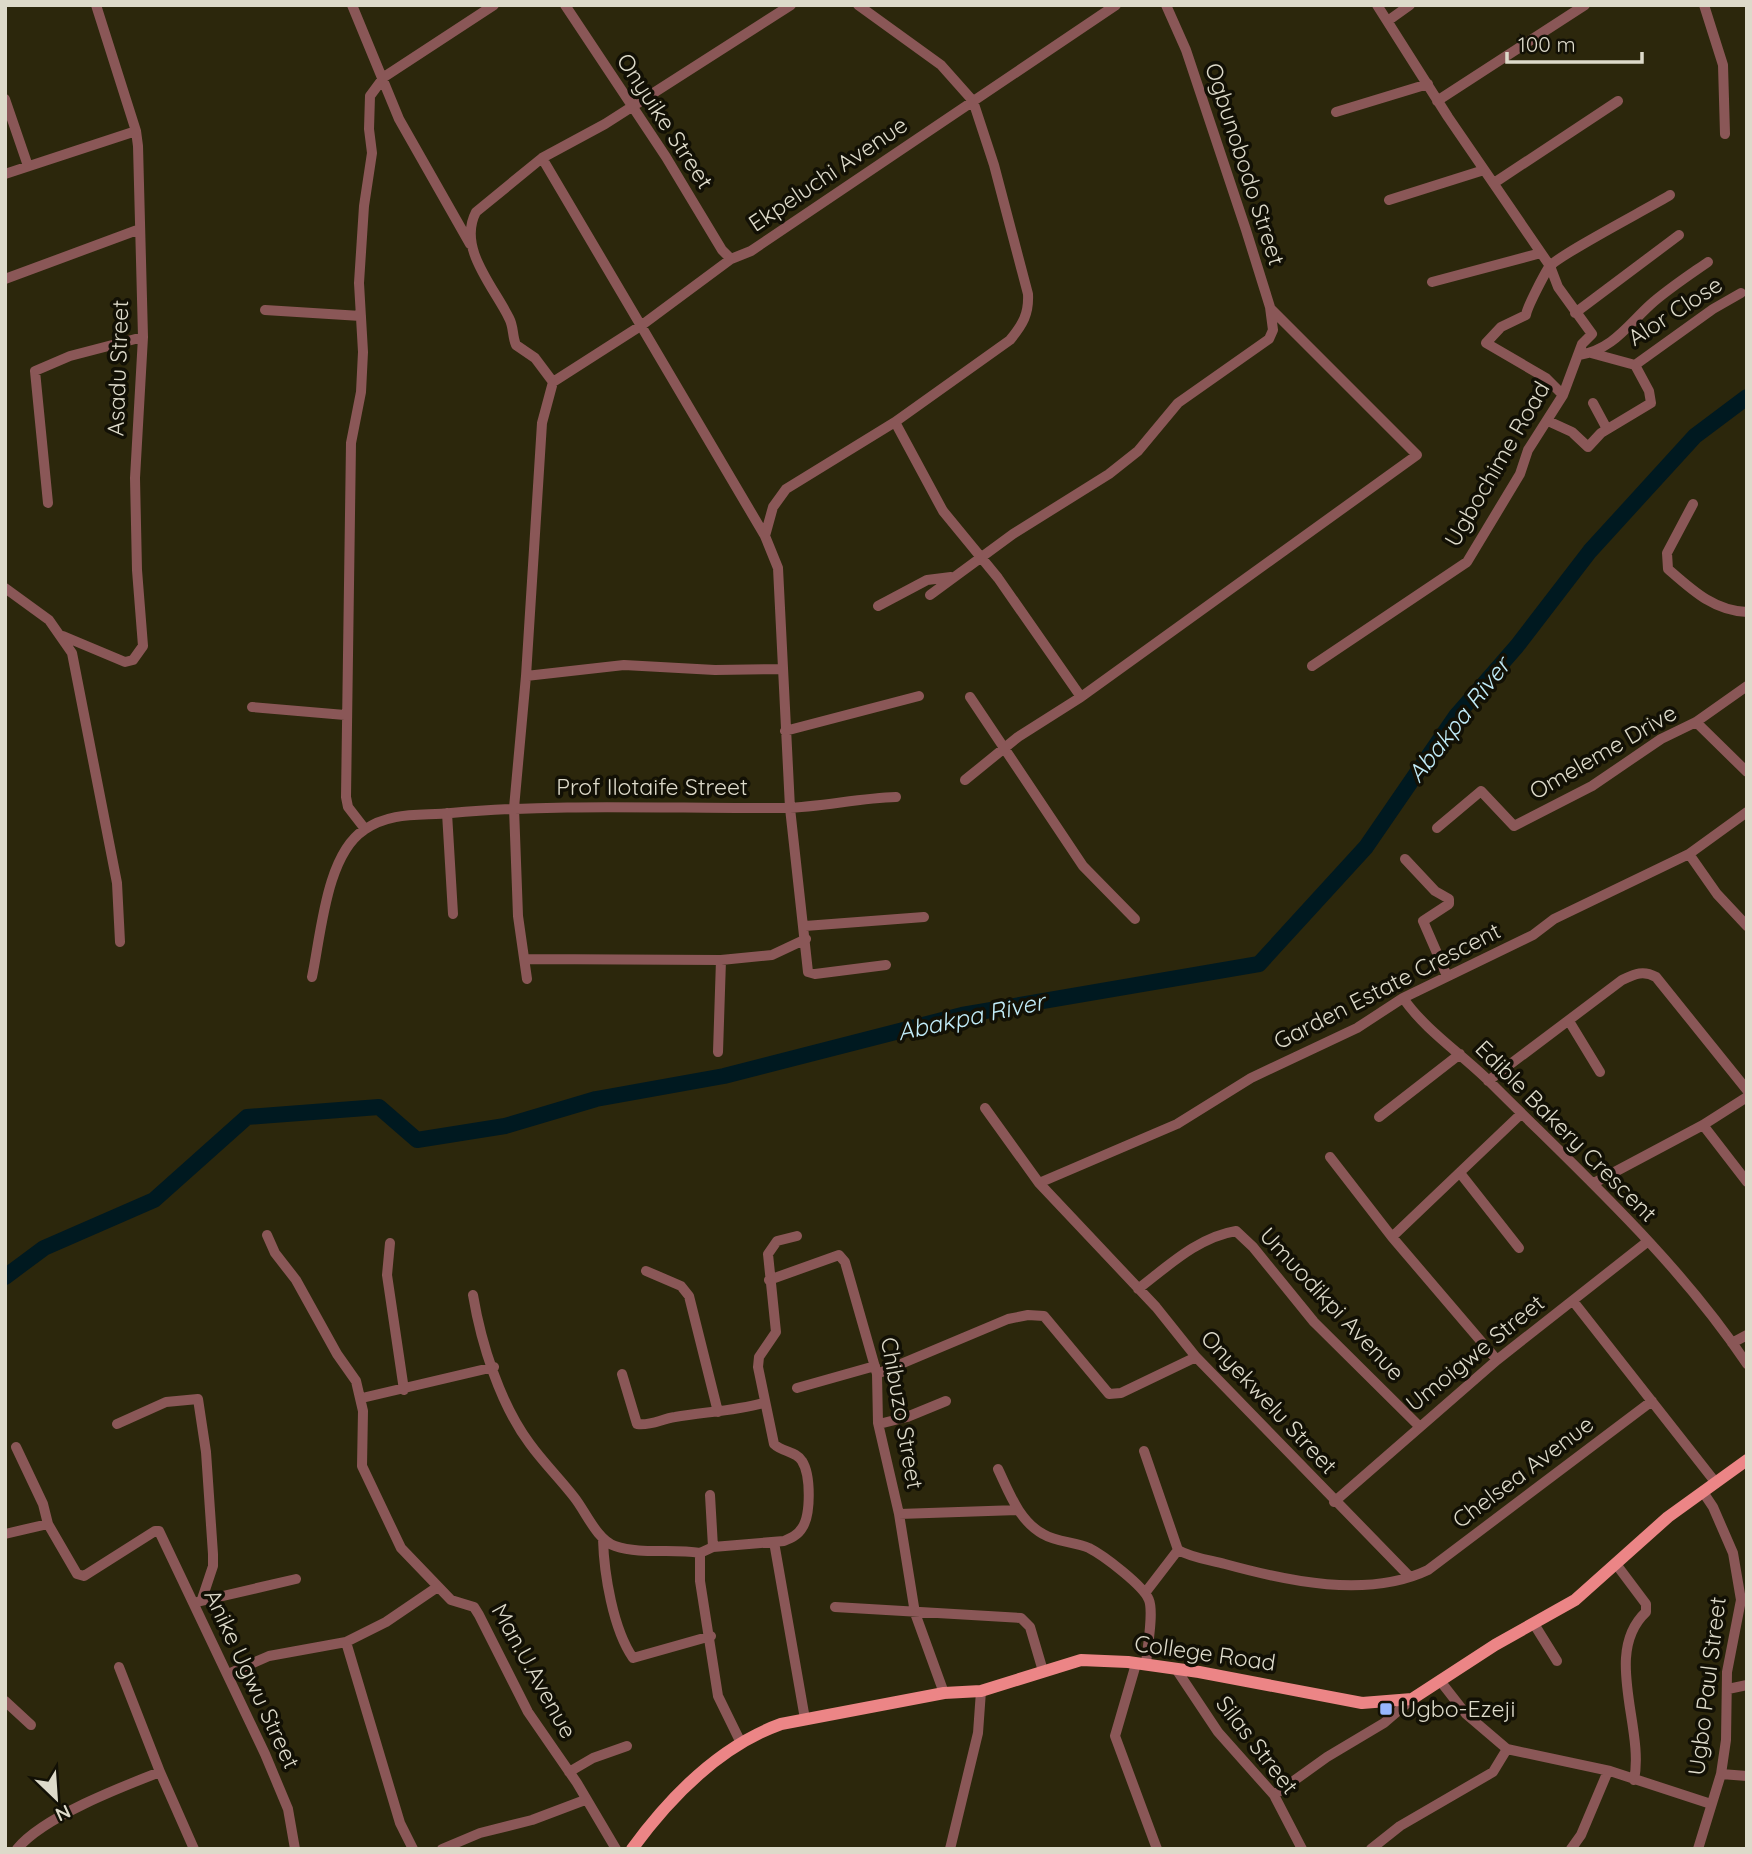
<svg xmlns="http://www.w3.org/2000/svg" width="1752" height="1854" viewBox="0 0 1752 1854" font-family="Quicksand,sans-serif">
	<style>
		.lines { fill: none; stroke-linecap: round; stroke-linejoin: round }
		.river { stroke: #001920; stroke-width: 16 }
		.minor { stroke: #8a5757; stroke-width: 10 }
		.major { stroke: #ec8586; stroke-width: 12 }
		.poi-dot { fill: #97b6fd; stroke: #121005; stroke-width: 2.5 }
		.labels { text-anchor: middle; stroke-width: 7; stroke-linejoin: round; paint-order: stroke }
		.street-label { font-size: 23px; fill: #dddaca; stroke: #121005 }
		.poi-label { font-size: 23px; fill: #dddaca; stroke: #121005; text-anchor: start }
		.water-label { font-size: 24px; font-style: italic; fill: #c1ecf9; stroke: #121005 }
	</style>
	<rect width="100%" height="100%" fill="#2c270c"/>
	<g class="lines">
		<path class="river" d="M5 1277 44 1248 154 1200 247 1117 379 1107 417 1140 505 1126 596 1099 724 1076 962 1015 1259 964 1366 847 1456 716 1517 646 1590 551 1695 436 1747 397"/>
		<path class="minor" d="M352 5 399 119 470 244
			M565 5 666 157 722 250 731 259
			M858 5 941 65 973 101 994 165 1028 294C1029 314 1023 324 1010 340L895 422 943 511 998 578 1081 697 1018 737 965 780
			M1704 5 1723 65 1725 134
			M1389 20 1410 5
			M5 99 28 166
			M1437 101 1585 5
			M1336 112 1428 84
			M542 158 765 536 778 568 790 808 808 972 815 974 886 965
			M5 174 136 131
			M1494 183 1618 101
			M1389 200 1484 170
			M5 279 140 229
			M1432 282 1541 253
			M265 310 361 316
			M1575 313 1679 235
			M1591 353 1635 365
			M1579 355C1612 350 1628 325 1650 305 1668 289 1688 276 1708 262
			M1635 365 1713 309 1741 293
			M553 382 535 358 516 345C512 336 514 327 509 318 494 287 457 248 476 212L542 158 605 124 791 5
			M1563 395 1546 378 1486 343 1501 327 1526 315C1527 307 1544 275 1549 267 1558 255 1651 207 1670 195
			M1593 403 1607 429
			M1548 421 1572 432 1588 447 1601 433 1651 403 1649 391 1635 365
			M48 503 35 371 70 356 143 337
			M1693 504 1667 553 1668 569C1692 590 1714 611 1747 612
			M765 536 773 507 786 489 895 422
			M5 588 49 620 72 653 117 883 120 942
			M930 595 1013 534 1109 474 1138 451 1178 403 1269 339 1273 330 1270 307 1246 230 1186 50 1166 5
			M878 606 927 580 951 577
			M63 636 125 662 133 660 143 646 137 570 135 478 143 337 138 146 136 131 96 5
			M1312 666 1467 562 1520 474 1528 450 1563 395 1582 344 1592 334 1558 287 1550 266 1448 117 1377 5
			M526 676 624 665 715 670 781 669
			M970 697 1083 866 1135 919
			M1081 697 1417 455 1271 309
			M252 707 345 715
			M1696 722 1747 772
			M785 731 919 696
			M447 813 453 914
			M1437 828 1481 791 1514 826 1592 786 1661 739 1696 722 1747 686
			M365 829 348 807 346 797 351 443 361 392 363 352 359 283 364 206 372 153 369 129 370 96 384 77 494 5
			M1689 854 1717 894 1747 926
			M1405 859 1435 891 1449 899V904L1423 921 1447 976
			M805 926 924 917
			M525 959 721 960 772 955 806 939
			M312 977C321 935 326 855 364 830 391 811 421 816 451 813 562 803 674 809 785 808 822 807 859 798 896 797
			M527 979 518 916 514 808 526 676 542 423 553 382 642 325 731 259 751 251 1116 5
			M1403 998C1426 1031 1462 1054 1491 1083 1580 1172 1676 1258 1747 1364
			M1569 1021 1600 1072
			M718 1052 721 960
			M1488 1081 1622 980C1635 974 1643 970 1656 977L1747 1090
			M985 1108 1039 1183 1156 1307 1196 1357 1409 1576
			M1379 1117 1460 1054
			M1703 1125 1747 1182
			M1330 1157 1392 1237 1497 1360
			M1460 1173 1519 1248
			M1039 1183 1177 1124 1251 1078 1357 1028 1403 998 1533 935 1554 919 1689 854 1747 812
			M1594 1183 1703 1125 1747 1097
			M267 1235 275 1253 296 1280 337 1354 356 1381 363 1411 362 1466 401 1548 451 1600 474 1607 479 1615 528 1712 577 1783 616 1849
			M1392 1237 1521 1114
			M390 1243 387 1275 404 1390
			M646 1271 681 1286 689 1296 718 1412
			M769 1280 839 1255 845 1262 877 1374 878 1423 899 1514 915 1613 944 1693
			M1138 1289C1167 1267 1198 1237 1236 1231L1253 1247 1314 1322 1419 1426
			M473 1295C481 1343 500 1404 530 1444 543 1462 560 1479 574 1497 586 1512 597 1540 615 1546 642 1555 672 1548 700 1553
			M1573 1301 1716 1483
			M1732 1343 1747 1335
			M622 1374 637 1424C651 1426 661 1419 675 1417 704 1412 734 1411 763 1403
			M877 1374 1008 1319 1028 1315 1044 1316 1109 1394 1121 1393 1196 1357
			M797 1388 875 1366
			M362 1398 494 1367
			M117 1424 166 1402 198 1399 206 1452 213 1554V1566L202 1599
			M879 1424 907 1417 946 1401
			M16 1447 43 1504 48 1524
			M1144 1451 1178 1550C1192 1558 1210 1560 1225 1564 1287 1581 1367 1599 1428 1570L1652 1401
			M998 1469C1009 1492 1019 1521 1043 1534 1056 1542 1075 1542 1089 1548 1103 1555 1144 1586 1149 1600 1154 1613 1147 1649 1146 1664
			M710 1495 713 1547
			M1334 1502 1497 1360 1647 1242
			M899 1514 1018 1510
			M5 1534 48 1524 77 1574 84 1576 155 1531H159L265 1754 288 1809 295 1849
			M603 1539C604 1574 613 1629 633 1658L711 1636
			M774 1542 805 1719
			M700 1553 713 1547 784 1541C791 1538 798 1535 802 1528 811 1515 811 1475 802 1461 796 1451 782 1452 774 1444L758 1367 759 1357 776 1332 768 1254 777 1241 797 1236
			M700 1553V1581L718 1696 741 1743
			M1616 1564 1646 1604V1612C1602 1653 1645 1728 1634 1780
			M1145 1593 1178 1550
			M197 1602 296 1579
			M835 1607 1021 1618 1030 1627 1043 1671
			M1534 1624 1557 1661
			M346 1642 400 1823 413 1849
			M1136 1664 1115 1736 1157 1849
			M119 1667 160 1772
			M1176 1669 1218 1732 1274 1795 1302 1849
			M228 1674 269 1656 346 1642 386 1622 436 1588
			M1728 1689 1747 1685
			M5 1701 31 1725
			M1507 1749 1610 1771 1711 1804
			M569 1772 593 1758 627 1746
			M1721 1774 1747 1776
			M1274 1795 1327 1757 1384 1723 1412 1699
			M17 1849C43 1817 121 1787 160 1772L194 1849
			M442 1849 480 1833 532 1820 585 1800
			M950 1849 978 1733 981 1691
			M1371 1849 1400 1826 1493 1772 1507 1749 1466 1714 1441 1682
			M1571 1849 1581 1835 1608 1771
			M1698 1849 1721 1774 1726 1740 1727 1672 1741 1600 1733 1553 1713 1507 1703 1492"/>
		<path class="major" d="M632 1849C670 1797 720 1746 781 1724L944 1693 981 1691 1081 1660 1128 1662 1199 1672 1362 1703 1412 1699 1495 1645 1575 1600 1668 1517 1747 1460"/>
	</g>
	<rect class="poi-dot" x="1379" y="1702" width="14" height="14" rx="3.5"/>
	<g class="labels">
		<g class="street-label">
			<text transform="translate(665 121) rotate(57)" y="8">Onyuike Street</text>
			<text transform="translate(1245 164) rotate(72)" y="8">Ogbunobodo Street</text>
			<text transform="translate(828 174) rotate(-34)" y="8">Ekpeluchi Avenue</text>
			<text transform="translate(1675 311) rotate(-33)" y="8">Alor Close</text>
			<text transform="translate(118 368) rotate(-88)" y="8">Asadu Street</text>
			<text transform="translate(1497 464) rotate(-60)" y="8">Ugbochime Road</text>
			<text transform="translate(1603 752) rotate(-30)" y="8">Omeleme Drive</text>
			<text x="652" y="795">Prof Ilotaife Street</text>
			<text transform="translate(1387 986) rotate(-27)" y="8">Garden Estate Crescent</text>
			<text transform="translate(1566 1131) rotate(45)" y="8">Edible Bakery Crescent</text>
			<text transform="translate(1332 1304) rotate(47)" y="8">Umuodikpi Avenue</text>
			<text transform="translate(1475 1353) rotate(-39)" y="8">Umoigwe Street</text>
			<text transform="translate(1269 1402) rotate(47)" y="8">Onyekwelu Street</text>
			<text transform="translate(902 1413) rotate(80)" y="8">Chibuzo Street</text>
			<text transform="translate(1523 1472) rotate(-37)" y="8">Chelsea Avenue</text>
			<text transform="translate(1205 1653) rotate(8)" y="8">College Road</text>
			<text transform="translate(534 1671) rotate(61)" y="8">Man.U.Avenue</text>
			<text transform="translate(252 1679) rotate(65)" y="8">Anike Ugwu Street</text>
			<text transform="translate(1707 1686) rotate(-83)" y="8">Ugbo Paul Street</text>
			<text transform="translate(1257 1745) rotate(52)" y="8">Silas Street</text>
		</g>
		<g class="poi-label">
			<text x="1400" y="1717">Ugbo-Ezeji</text>
		</g>
		<g class="water-label">
			<text transform="translate(1459 720) rotate(-52)" y="8">Abakpa River</text>
			<text transform="translate(971 1017) rotate(-12)" y="8">Abakpa River</text>
		</g>
	</g>
	<rect width="1752" height="1854" fill="none" stroke="#dddaca" stroke-width="14"/>
	<g transform="translate(56 1798) rotate(155)" stroke="#121005" stroke-width="5" paint-order="stroke">
	<path d="M0-5L12 26L0 18L-12 26Z" fill="#dddaca"/>
	<text y="-10" font-size="19" font-weight="bold" text-anchor="middle" fill="#dddaca">N</text>
	</g>
	<path d="M1507 52v10h135v-10" fill="none" stroke="#dddaca" stroke-width="3.5"/>
	<text x="1518" y="52" font-size="21" fill="#dddaca" stroke="#121005" stroke-width="5" paint-order="stroke">100 m</text>
</svg>
